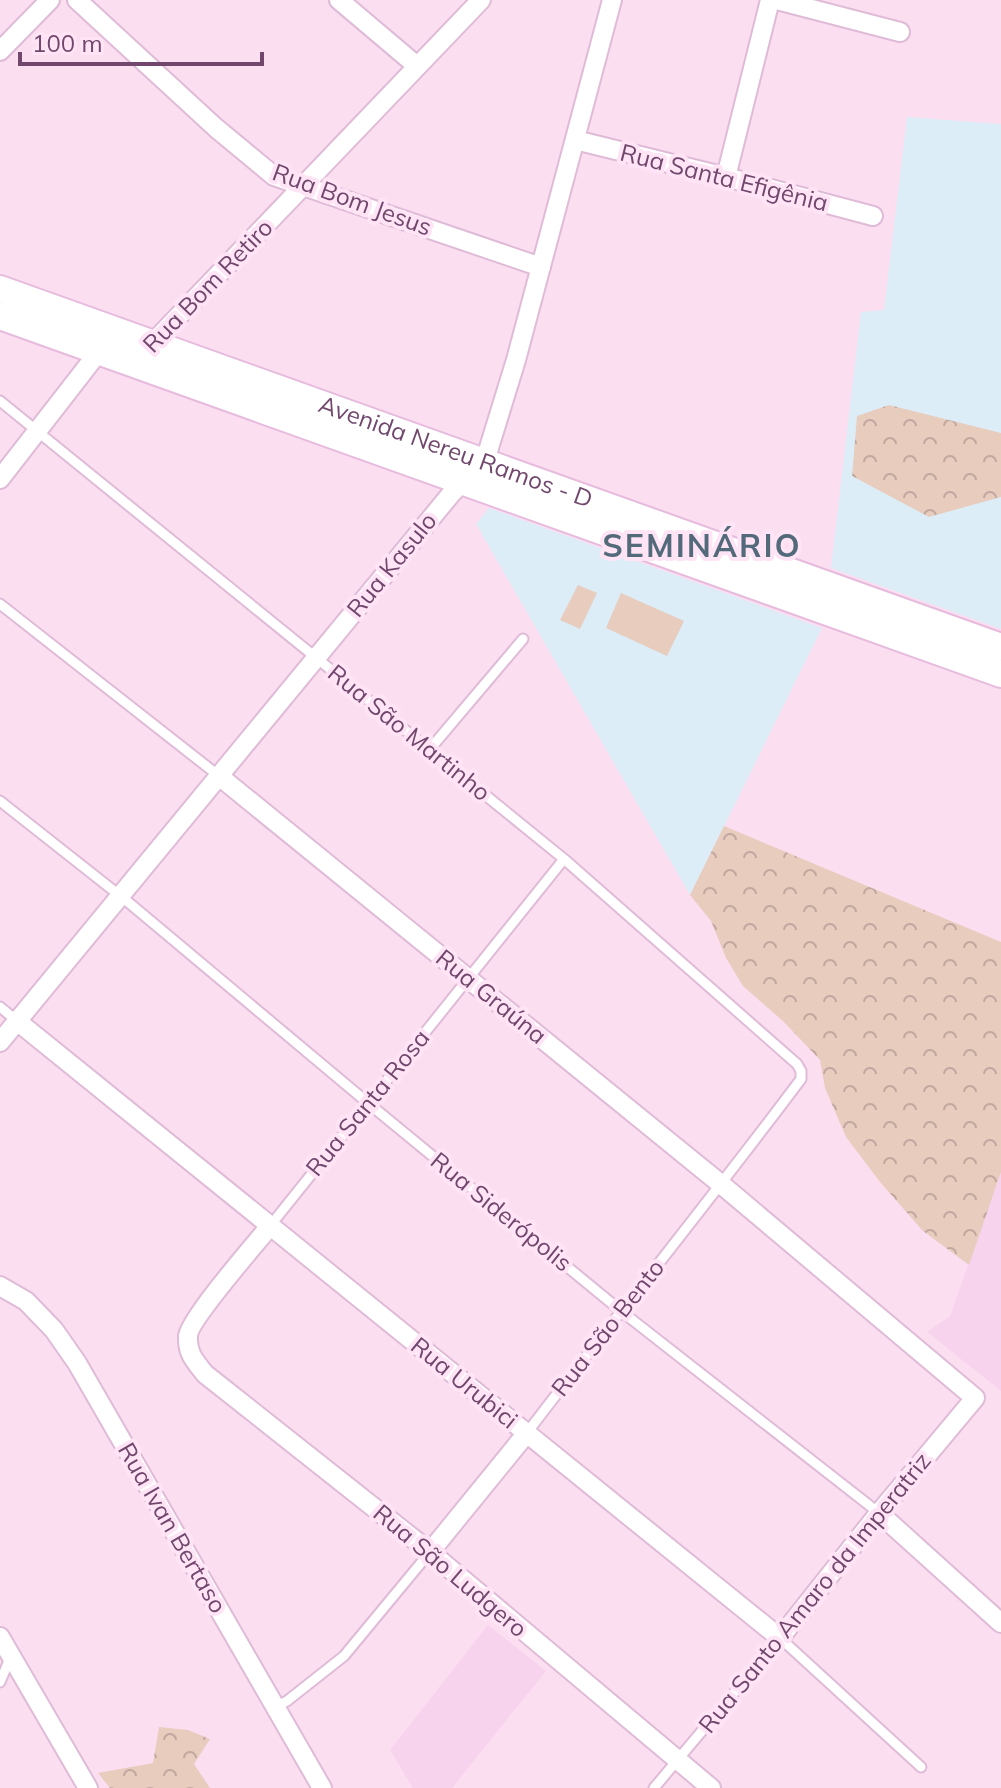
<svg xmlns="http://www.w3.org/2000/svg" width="1001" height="1788" viewBox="0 0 1001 1788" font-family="Mulish,sans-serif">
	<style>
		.residential { fill: #f8d3ed }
		.education { fill: #dcedf7 }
		.forest { fill: url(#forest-crowns) }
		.pitch { fill: #e8ccbe }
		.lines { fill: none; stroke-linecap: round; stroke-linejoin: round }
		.lane-casing { stroke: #dfbbd7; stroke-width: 13 }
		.street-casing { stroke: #dfbbd7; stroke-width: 22 }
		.secondary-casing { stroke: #e6bbdd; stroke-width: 30 }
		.lane { stroke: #fff; stroke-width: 9 }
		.street { stroke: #fff; stroke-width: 18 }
		.secondary { stroke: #fff; stroke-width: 26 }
		.labels { text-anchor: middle; stroke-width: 8; stroke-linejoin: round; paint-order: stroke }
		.street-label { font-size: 24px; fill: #71476d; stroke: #ffe4f6 }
		.district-label { font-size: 32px; font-weight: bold; letter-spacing: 2px; fill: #536a7a; stroke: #ffe4f6 }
	</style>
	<defs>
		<pattern id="forest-crowns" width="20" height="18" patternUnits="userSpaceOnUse" patternTransform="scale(2)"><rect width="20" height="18" fill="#e8ccbe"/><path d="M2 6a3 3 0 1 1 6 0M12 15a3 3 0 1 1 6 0" fill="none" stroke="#c0a79f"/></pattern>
	</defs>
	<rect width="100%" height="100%" fill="#fcdef1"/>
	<path class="residential" d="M1001 1172V1391L927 1332 950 1316Z
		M488 1625 546 1671 452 1788H413L390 1750Z"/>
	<path class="education" d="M907 117 1001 124V629L831 568 861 312 884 310Z
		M489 508 822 628 690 895 476 524Z"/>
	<path class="forest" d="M889 405 1001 433V497L929 517 852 476 857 416Z
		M724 826 1001 942V1172L969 1265 923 1231 880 1182 846 1137 825 1088 820 1060 784 1022 743 986 726 958 711 921 690 895Z
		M159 1727 188 1730 210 1739 194 1764 210 1788H110L98 1773 153 1763Z"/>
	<path class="pitch" d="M578 585 597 593 580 629 560 620Z
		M621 593 684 621 667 656 606 628Z"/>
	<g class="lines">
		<g class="lane-casing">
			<path id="lane" d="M0 401 564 859 797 1064 801 1071V1079C711 1199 617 1315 526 1434
				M0 604 219 776
				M430 749 523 639
				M0 801 128 902 368 1103 621 1311 879 1513
				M0 1007 17 1021
				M270 1226 564 859
				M0 1682 11 1656
				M275 1707 287 1701 344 1656 430 1552
				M654 1788 780 1638 921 1767"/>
		</g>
		<g class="street-casing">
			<path id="street" d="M77 0 216 128 274 176 541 267
				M339 0 417 66
				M777 0 900 32
				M0 51 50 0
				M575 140 726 177 873 216
				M726 177 770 0
				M147 349 481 0
				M0 479 104 345
				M17 1021 780 1638 879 1513 975 1398 722 1185 219 776
				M0 1042 451 494 481 462 488 451 516 360 612 0
				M270 1226C256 1243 189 1320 188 1336 187 1354 195 1361 205 1374L430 1552 711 1788
				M0 1286 26 1301 54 1330 77 1363 322 1788
				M879 1513 1001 1623
				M430 1552 526 1434
				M0 1637 88 1788"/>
		</g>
		<g class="secondary-casing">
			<g id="secondary">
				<path id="s1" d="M0 289 1001 647"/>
				<path d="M0 316 1001 674"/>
			</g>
		</g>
		<use href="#lane" class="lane"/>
		<use href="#street" class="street"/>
		<use href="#secondary" class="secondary"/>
	</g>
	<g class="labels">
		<g class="street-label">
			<text transform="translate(724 178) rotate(14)" y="8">Rua Santa Efigênia</text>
			<text transform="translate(352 200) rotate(20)" y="8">Rua Bom Jesus</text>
			<text transform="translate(208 286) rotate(-46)" y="8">Rua Bom Retiro</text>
			<text dy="8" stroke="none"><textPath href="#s1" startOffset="484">Avenida Nereu Ramos - D</textPath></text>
			<text transform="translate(392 565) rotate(-51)" y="8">Rua Kasulo</text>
			<text transform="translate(409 733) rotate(39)" y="8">Rua São Martinho</text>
			<text transform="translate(491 997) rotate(39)" y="8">Rua Graúna</text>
			<text transform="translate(368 1103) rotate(-51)" y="8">Rua Santa Rosa</text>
			<text transform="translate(501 1212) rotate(39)" y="8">Rua Siderópolis</text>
			<text transform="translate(608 1328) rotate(-52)" y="8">Rua São Bento</text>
			<text transform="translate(464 1383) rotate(39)" y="8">Rua Urubici</text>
			<text transform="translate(172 1528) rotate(60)" y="8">Rua Ivan Bertaso</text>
			<text transform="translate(450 1571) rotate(40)" y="8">Rua São Ludgero</text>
			<text transform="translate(815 1593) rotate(-51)" y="8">Rua Santo Amaro da Imperatriz</text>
		</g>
		<g class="district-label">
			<text x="702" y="557">SEMINÁRIO</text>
		</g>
	</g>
	<path d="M20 52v12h242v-12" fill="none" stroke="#71476d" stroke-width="4"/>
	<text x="32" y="52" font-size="24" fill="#71476d" stroke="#ffe4f6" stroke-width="6" paint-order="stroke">100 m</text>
</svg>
